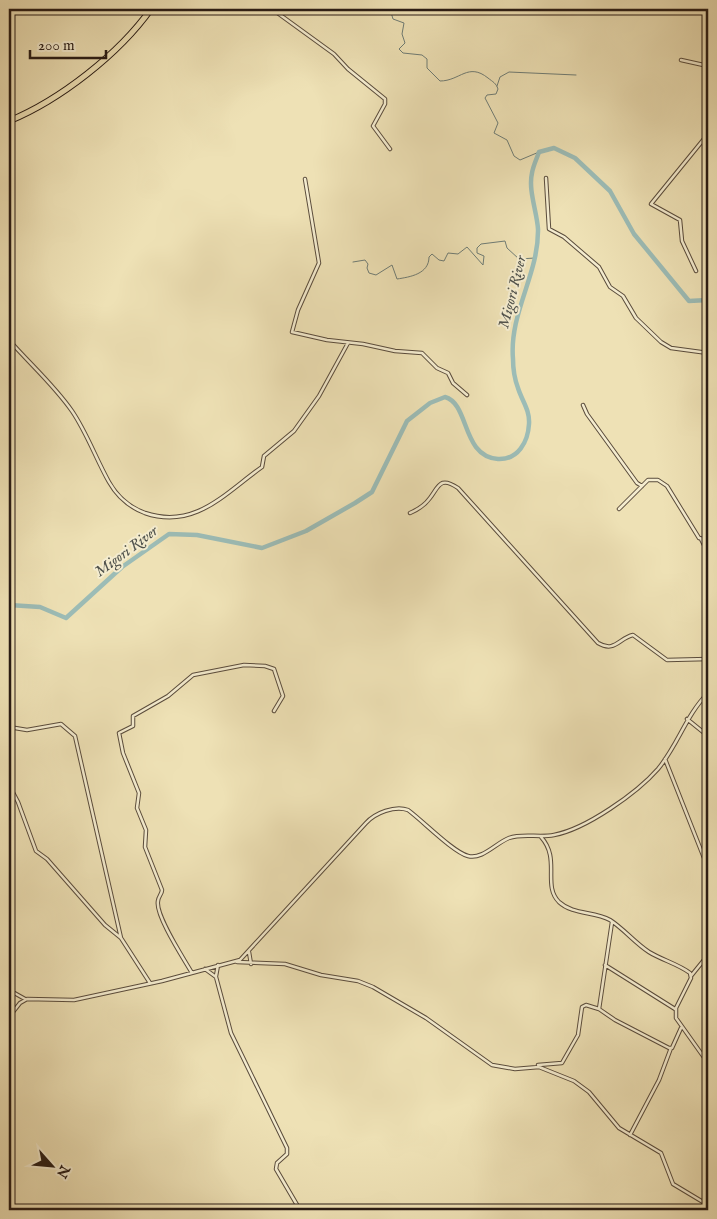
<svg xmlns="http://www.w3.org/2000/svg" width="717" height="1219" viewBox="0 0 717 1219" font-family="'IM FELL English',serif">
	<style>
		.lines { fill: none; stroke-linecap: round; stroke-linejoin: round }
		.stream { stroke: #6e7c75; stroke-width: 1 }
		.river { stroke: #9cbcb6; stroke-width: 4.5 }
		.minor-casing { stroke: #5a4c3c; stroke-width: 4.5 }
		.trunk-casing { stroke: #281b14; stroke-width: 7 }
		.minor { stroke: #f4eccf; stroke-width: 2.5 }
		.trunk { stroke: #eee1b5; stroke-width: 5 }
		.labels { text-anchor: middle; stroke-width: 4; stroke-linejoin: round; paint-order: stroke }
		.water-label { font-size: 15px; font-style: italic; fill: #51534d; stroke: #f4eccf }
	</style>
	<rect width="100%" height="100%" fill="#eee1b5"/>
	<filter id="stains"><feTurbulence type="fractalNoise" baseFrequency=".004" numOctaves="4"/><feColorMatrix values="0 0 0 0 .2 0 0 0 0 .09 0 0 0 0 .02 0 0 0 .5 -.17"/></filter>
	<radialGradient id="worn" r=".72"><stop offset=".6" stop-color="#630" stop-opacity="0"/><stop offset="1" stop-color="#630" stop-opacity=".3"/></radialGradient>
	<g class="lines">
		<path class="stream" d="M390 9 393 19 404 23 402 34 405 43 399 49 403 53 422 55 427 59V68L440 81C460 81 468 62 488 78 493 82 496 83 498 89L496 94 487 95 485 98 498 123 494 133 507 140 514 156 520 160 539 152
			M497 86 500 77 509 72 576 75
			M353 262 365 260 368 264 367 268 369 273 376 275 392 265 397 279C410 277 429 274 429 257L432 254 439 260 444 261 448 253 458 254 467 247 483 265 484 256 477 253V248L481 244 505 241 507 248 519 259 535 258"/>
		<path class="river" d="M9 605 40 607 66 618 122 567 169 534 197 535 262 548 306 531 355 503 372 492 407 421 430 403 445 397C470 404 461 456 498 459 518 460 528 442 529 424 530 410 522 401 518 388 515 380 513 368 513 359 509 313 539 274 538 229 537 212 528 190 532 173 533 166 537 158 539 152L554 148 575 158 610 191 634 234 689 301 708 300"/>
		<g class="minor-casing">
			<path id="minor" d="M272 9 334 54 348 69 385 99V104L373 126 390 149
				M681 60 708 66
				M546 178 549 229 564 237 599 267 610 287 623 296 636 318 661 342 671 348 708 353
				M305 179 319 263 298 310 292 332 327 340 363 344 395 351 422 353 437 368 448 373 453 383 467 395
				M696 271 682 241 680 220 651 204 708 134
				M9 340C30 364 54 385 72 411 87 433 96 459 109 482 118 498 129 507 145 513 195 530 225 493 262 467L264 456 294 431 319 396 348 343
				M583 405 587 414 637 483 642 486
				M619 509 648 480H658L667 486 699 538 707 540
				M410 513C417 510 425 505 430 498 439 486 440 476 458 488L598 643C615 653 619 638 633 635L667 660 708 659
				M708 535 706 547 708 555
				M701 539 706 549
				M687 719 708 736
				M9 727 27 730 61 724 75 736 121 938 105 925 47 859 36 851 18 802 9 785
				M665 759 708 868
				M541 837C561 859 542 885 559 902 573 915 594 911 610 920 624 929 635 943 649 952 662 960 678 964 690 973L691 978 676 1008V1018L708 1063
				M121 938 150 983
				M249 952 251 964
				M237 962 285 964 321 975 358 981 373 987 426 1018 492 1065 515 1069 539 1067 574 1081 589 1092 619 1128 661 1153 673 1184 708 1205
				M605 965 675 1009
				M205 969 216 977 231 1033 287 1148V1154L277 1163 276 1169 300 1210
				M192 973C184 959 155 915 158 901 158 897 162 894 162 890L145 847 146 830 137 808 139 793 123 753 119 733 133 726V716L168 696 193 675 244 665 265 666 274 669 283 696 274 711
				M216 976 218 965
				M691 976 708 955
				M9 990 25 999
				M599 1009 615 1020 669 1048H672L681 1028
				M9 1017 20 1003 27 999 74 1000 162 981 240 960 366 823C375 813 395 805 408 810 423 821 453 852 468 856 482 860 496 843 509 838 523 833 539 838 554 835 586 829 637 793 658 769 678 745 686 715 708 693
				M538 1065 562 1063 578 1035 582 1007 586 1005 599 1009 612 922
				M630 1135 659 1080 671 1048"/>
		</g>
		<g class="trunk-casing">
			<path id="trunk" d="M9 121C60 100 119 54 151 9"/>
		</g>
		<use href="#minor" class="minor"/>
		<use href="#trunk" class="trunk"/>
	</g>
	<g class="labels">
		<g class="water-label">
			<text transform="translate(512 292) rotate(-76)" y="5">Migori River</text>
			<text transform="translate(126 551) rotate(-37)" y="5">Migori River</text>
		</g>
	</g>
	<rect width="717" height="1219" fill="none" stroke="#eee1b5" stroke-width="30"/>
	<rect x="10" y="10" width="697" height="1199" fill="none" stroke="#281b14" stroke-width="2.5"/>
	<rect x="15" y="15" width="687" height="1189" fill="none" stroke="#281b14"/>
	<g transform="translate(52 1166) rotate(117)" stroke="#f4eccf" stroke-width="4" paint-order="stroke">
	<path d="M0-4L9 19L0 12L-9 19Z" fill="#281b14"/>
	<text y="-8" font-size="14" font-weight="bold" text-anchor="middle" fill="#281b14">N</text>
	</g>
	<path d="M30 50v8h76v-8" fill="none" stroke="#281b14" stroke-width="2.5"/>
	<text x="38" y="50" font-size="15" fill="#281b14" stroke="#f4eccf" stroke-width="4" paint-order="stroke">200 m</text>
	<rect width="100%" height="100%" filter="url(#stains)"/>
	<rect width="100%" height="100%" fill="url(#worn)"/>
</svg>
